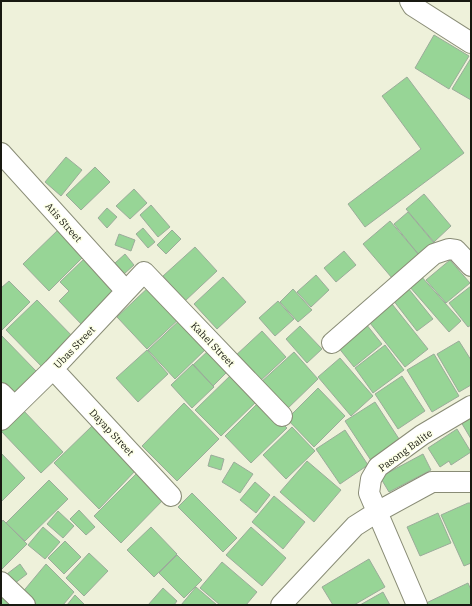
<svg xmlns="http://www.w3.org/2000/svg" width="472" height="606" viewBox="0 0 472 606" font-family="'IBM Plex Serif',serif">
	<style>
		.building { fill: #97d596; stroke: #9bac9a }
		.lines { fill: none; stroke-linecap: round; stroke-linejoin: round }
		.minor-casing { stroke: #898c76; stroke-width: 22 }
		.minor { stroke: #fff; stroke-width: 20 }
		.labels { text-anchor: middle; stroke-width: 3; stroke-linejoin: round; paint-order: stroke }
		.street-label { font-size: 10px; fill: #181911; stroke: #fcffe7 }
	</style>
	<rect width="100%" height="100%" fill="#eef1da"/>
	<path class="building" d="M434 35 469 56 449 89 415 68Z
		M471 58V100L452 89Z
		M407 77 464 153 365 227 348 204 421 149 382 96Z
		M66 157 82 170 61 196 45 182Z
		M95 167 110 182 81 210 66 195Z
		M134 189 147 203 130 219 116 206Z
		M424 194 451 226 434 242 406 209Z
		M151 205 170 227 158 237 140 215Z
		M107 208 117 217 107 228 98 218Z
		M408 212 434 243 419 255 394 224Z
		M390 221 419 255 392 278 363 244Z
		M143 228 155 242 148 248 136 234Z
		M59 229 84 256 49 291 23 264Z
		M172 230 181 239 166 254 157 245Z
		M119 234 135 240 131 251 115 245Z
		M195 247 217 271 185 301 163 276Z
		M344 251 356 265 336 282 324 268Z
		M125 254 134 265 124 274 115 263Z
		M85 258 118 292 83 326 59 301 69 291 60 282Z
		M450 260 470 283 446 303 426 280Z
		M316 275 329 290 311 307 297 292Z
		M420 275 461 321 449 332 409 286Z
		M223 277 246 302 217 329 194 304Z
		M9 281 30 302 1 331V288Z
		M152 284 182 316 147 349 117 317Z
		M471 286V325L468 327 449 303Z
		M408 288 433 319 417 331 393 300Z
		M293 289 312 310 298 322 280 302Z
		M37 300 76 340 45 370 6 330Z
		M278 301 294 319 275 336 259 318Z
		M392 304 428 349 405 367 370 323Z
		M183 317 209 346 175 379 148 350Z
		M366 324 382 344 354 367 338 347Z
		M300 326 322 349 307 363 286 339Z
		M262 331 286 357 258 383 234 357Z
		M1 335 36 371 11 396 1 385Z
		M459 341 471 360V385L459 392 437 354Z
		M385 345 404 370 373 393 355 368Z
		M210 349 230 369 213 386 193 365Z
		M147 350 168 374 138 402 116 378Z
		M294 352 318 379 285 411 260 383Z
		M434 354 459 396 432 412 407 370Z
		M340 358 373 396 351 416 318 377Z
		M193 364 214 387 192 408 171 385Z
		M233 373 259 399 221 436 195 410Z
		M402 376 425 411 398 429 375 394Z
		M318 388 345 416 314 447 287 419Z
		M260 401 287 428 251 463 225 436Z
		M375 402 401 442 372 462 345 421Z
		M184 403 219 439 177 481 142 446Z
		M22 409 63 452 41 473 1 431Z
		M471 415V439L461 422Z
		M92 426 136 470 99 509 54 463Z
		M292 427 315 451 286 479 263 455Z
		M457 429 471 452 451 465 449 461 440 467 428 448Z
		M345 430 368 465 340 484 316 449Z
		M1 453 25 478 1 502Z
		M423 454 431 470 389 492 380 477Z
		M211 455 224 459 221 470 208 466Z
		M307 461 341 490 314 522 280 492Z
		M234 462 253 474 240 493 222 482Z
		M140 470 167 496 121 543 94 516Z
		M49 480 68 499 25 541 6 523Z
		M255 482 270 495 256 513 240 500Z
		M192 493 237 538 223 552 178 507Z
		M274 496 305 522 283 549 252 522Z
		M468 503H471V563L464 566 441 515Z
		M79 510 95 527 86 535 70 519Z
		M58 511 74 526 63 538 47 524Z
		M438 513 451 543 420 556 407 527Z
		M3 520 27 544 1 570V523Z
		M43 527 60 542 45 559 28 545Z
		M151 527 177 554 154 577 127 550Z
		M251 527 286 558 262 586 226 555Z
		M65 541 81 557 64 574 48 558Z
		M89 553 108 571 84 596 66 578Z
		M177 555 202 580 184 598 159 573Z
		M369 559 385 587 354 605H333L322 587Z
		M222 562 257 592 246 605H220L200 588Z
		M20 564 27 574 10 587 3 577Z
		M46 564 74 592 63 605H32L21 594Z
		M468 583 471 590V605H422Z
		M1 586 23 605H1Z
		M196 587 217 605H181Z
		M163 588 177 601 174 605H148Z
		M383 592 390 605H360Z
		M75 595 85 605H67Z"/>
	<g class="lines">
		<g class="minor-casing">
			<path id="minor" d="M410 1 413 6 471 43
				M1 153 126 291
				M332 343 434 254 449 249 456 250 471 266
				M53 369 171 496
				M1 393 14 406
				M1 420 53 369 144 272 282 416
				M1 582 25 605
				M281 605 355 526 377 512 432 482H471
				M417 605 369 493 371 479 378 467 422 435 471 406"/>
		</g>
		<use href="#minor" class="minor"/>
	</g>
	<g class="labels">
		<g class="street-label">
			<text transform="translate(64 222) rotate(48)" y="4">Atis Street</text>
			<text transform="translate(213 344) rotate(46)" y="4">Kahel Street</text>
			<text transform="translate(74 347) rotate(-46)" y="4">Ubas Street</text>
			<text transform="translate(112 432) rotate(47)" y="4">Dayap Street</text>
			<text transform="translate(405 450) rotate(-36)" y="4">Pasong Balite</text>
		</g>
	</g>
	<rect width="472" height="606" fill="none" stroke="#181911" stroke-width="4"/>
</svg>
